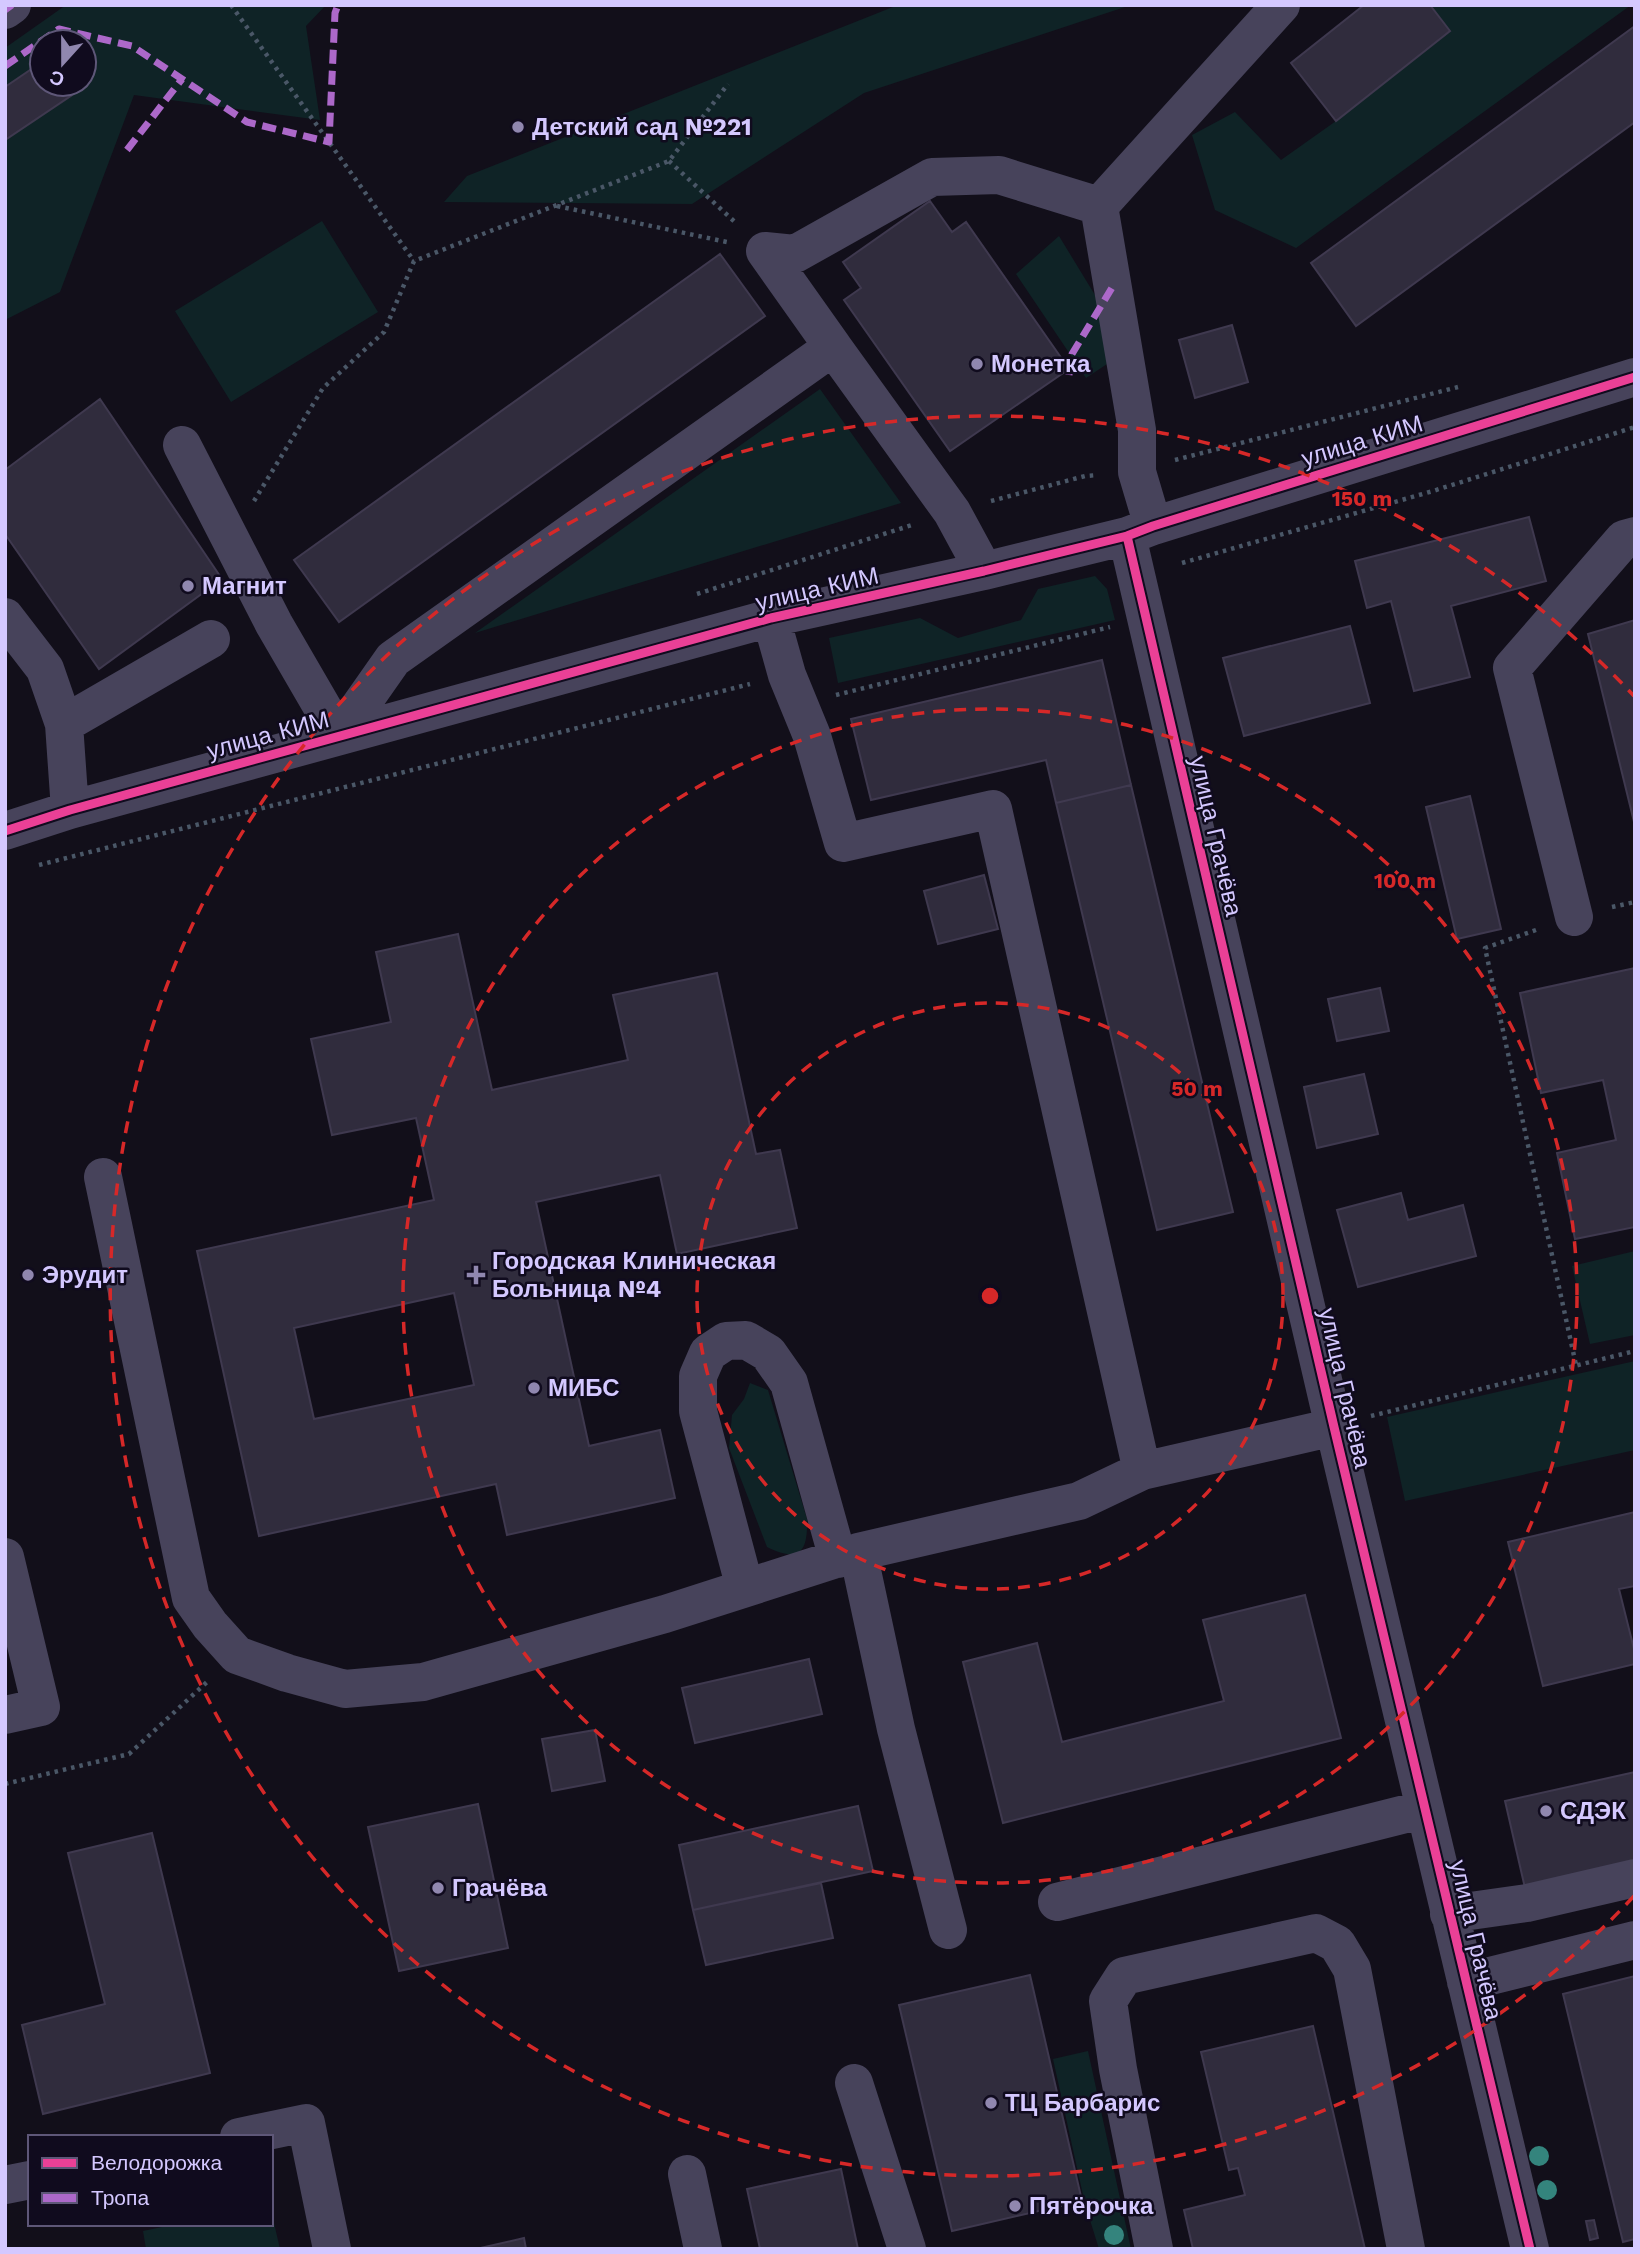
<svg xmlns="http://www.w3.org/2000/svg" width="1640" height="2254" viewBox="0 0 1640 2254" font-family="'Work Sans',sans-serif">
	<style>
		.green { fill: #0f2326; fill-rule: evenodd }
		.building { fill: #302c3d; stroke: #3f394f; stroke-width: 2; fill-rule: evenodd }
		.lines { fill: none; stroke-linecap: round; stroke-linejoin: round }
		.path { stroke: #4a5767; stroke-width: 4.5; stroke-dasharray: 3.5 5; stroke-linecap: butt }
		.minor { stroke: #47435b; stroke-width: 38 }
		.quiet { stroke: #ac68c9; stroke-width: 7; stroke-dasharray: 14 7; stroke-linecap: butt }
		.cycleway-casing { stroke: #100b1e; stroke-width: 13 }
		.cycleway { stroke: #ea4096; stroke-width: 9 }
		.tree { fill: #34847d }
		.ring { fill: none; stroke: #d62828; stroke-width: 3.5; stroke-dasharray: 12 9 }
		.poi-dot { fill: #9087af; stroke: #100b1e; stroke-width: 2.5 }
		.labels { text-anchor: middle; stroke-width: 5; stroke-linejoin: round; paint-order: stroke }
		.poi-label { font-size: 24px; font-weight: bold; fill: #d4c8ff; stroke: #100b1e; text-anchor: start }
		.street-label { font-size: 24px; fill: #d4c8ff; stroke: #100b1e }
		.centre { fill: #d62828; stroke: #100b1e; stroke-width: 3.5 }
		.ring-label { font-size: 21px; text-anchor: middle; font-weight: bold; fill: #d62828; stroke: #100b1e; stroke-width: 5; stroke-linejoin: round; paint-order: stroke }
	</style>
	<rect width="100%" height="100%" fill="#120f1a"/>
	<path class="green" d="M66 5H326L306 26 320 120 134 95 60 292 5 320V48ZM42 42H84V84H42Z
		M898 5H1131L864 93 692 204 444 202 467 176Z
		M1430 5H1631L1296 248 1215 210 1192 135 1235 112 1281 160 1336 121 1450 32Z
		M322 221 378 312 231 402 175 311Z
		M1059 236 1098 300 1107 364 1086 378 1016 274Z
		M820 389 901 503 475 633Z
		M1095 576 1107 589 1115 620 838 683 829 638 920 618 958 638 1021 620 1038 589Z
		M1635 1251V1335L1590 1344 1572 1266Z
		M1635 1361V1450L1405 1501 1387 1417Z
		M750 1383 768 1390 807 1519C808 1552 800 1563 767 1547L729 1448 732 1415 744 1399Z
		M1088 2051 1131 2249H1099L1085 2204 1053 2059Z
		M271 2210 280 2249H146L143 2231 176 2224H271Z"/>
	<path class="building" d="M1364 5H1430L1450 31 1336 121 1291 63Z
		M1635 26V122L1356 326 1311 263Z
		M42 62V84H83L84 87 5 140V87Z
		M930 201 952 232 966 222 1069 369 950 451 844 300 861 288 843 262Z
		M720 254 765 316 339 622 294 560Z
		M1232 325 1248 382 1195 398 1179 340Z
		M100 399 222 579 99 669 5 534V470Z
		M1529 517 1546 581 1451 606 1470 677 1414 691 1391 601 1367 608 1355 561Z
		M1635 620V826L1588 634Z
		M1350 626 1370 703 1244 736 1223 658Z
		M1102 660 1131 785 1056 803 1046 760 871 800 851 719Z
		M1131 785 1233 1212 1157 1230 1056 803Z
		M1470 796 1501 929 1457 939 1426 807Z
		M984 875 998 929 938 944 924 891Z
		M458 934 492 1090 628 1060 613 995 717 973 756 1154 780 1150 797 1228 677 1254 660 1175 536 1202 589 1446 660 1430 675 1498 507 1535 496 1484 259 1536 197 1251 434 1200 416 1118 332 1135 311 1039 391 1022 376 952ZM454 1293 474 1385 314 1419 294 1328Z
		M1635 968V1227L1575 1239 1557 1153 1616 1140 1603 1080 1541 1093 1520 993Z
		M1380 988 1389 1031 1337 1041 1328 999Z
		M1364 1074 1378 1134 1317 1148 1304 1087Z
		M1401 1193 1408 1220 1463 1205 1476 1256 1358 1287 1337 1210Z
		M1635 1512V1586L1619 1589 1635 1653V1664L1543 1686 1508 1542Z
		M1305 1595 1341 1738 1003 1823 963 1662 1037 1643 1062 1742 1224 1701 1203 1620Z
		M809 1659 822 1714 695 1743 682 1688Z
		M595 1730 605 1781 552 1791 542 1739Z
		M1635 1772V1863L1525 1888 1505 1801Z
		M478 1804 508 1948 399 1971 368 1827Z
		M858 1806 873 1871 693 1910 679 1845Z
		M152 1833 210 2073 43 2114 22 2025 105 2004 68 1853Z
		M821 1883 833 1938 706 1965 693 1910Z
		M1030 1975 1082 2201 952 2231 899 2005Z
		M1635 1976V2239L1623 2242 1563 1994Z
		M1313 2026 1365 2249H1193L1184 2210 1245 2195 1238 2168 1229 2170 1201 2052Z
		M841 2169 858 2249H760L747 2189Z
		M1594 2220 1598 2238 1590 2240 1586 2221Z
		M524 2238 526 2249H476Z"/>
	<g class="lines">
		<path class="path" d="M231 5 414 261
			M669 161 737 224
			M557 206 727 242
			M1175 460 1458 387
			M254 501 323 388 384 332 414 261 669 161 728 84
			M991 501 1085 476 1098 475
			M1182 563 1433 491 1635 427
			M697 594 912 525
			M836 695 1110 627
			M39 865 750 684
			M1612 907 1635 902
			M1536 930 1485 948 1576 1365
			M1371 1416 1635 1351
			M5 1784 129 1754 207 1682"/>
		<path class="minor" d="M5 10 12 5
			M1099 206 1281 5
			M765 251 795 254 932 177 999 175 1099 206 1137 430V472L1153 526
			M765 251 833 347
			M182 445 274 624 339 736 393 659 833 347 952 512 984 571
			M1127 536 1334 1427 1530 2249
			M5 617 45 669 64 724 70 810
			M771 618 787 675 812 736 843 843 993 809 1142 1471
			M64 724 211 639
			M5 831 70 810 771 618 984 571 1127 536 1153 526 1635 377
			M1574 917 1512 668 1624 539 1635 536
			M103 1177 191 1598 210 1625 237 1655 287 1673 345 1689 423 1682 665 1614 858 1552 1079 1501 1142 1471 1334 1427
			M858 1552 896 1729 948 1930
			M5 1557 41 1707 5 1715
			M745 1588 698 1411V1376L708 1353 726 1341 746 1340 768 1353 789 1383 838 1559
			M1057 1902 1425 1809
			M1449 1914 1527 1903 1635 1878
			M1466 1982 1635 1940
			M854 2083 907 2249
			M239 2137 306 2123 332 2249
			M687 2174 703 2249
			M5 2185 30 2180
			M1154 2249 1118 2069 1108 2001 1124 1976 1316 1933 1337 1944 1352 1969 1406 2249"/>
		<path class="quiet" d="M5 10 12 5
			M5 66 59 29 132 46 247 122 329 142 335 13 338 5
			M127 150 182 79
			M1069 375 1072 354 1113 286"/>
		<g class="cycleway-casing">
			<path id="cycleway" d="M1127 536 1334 1427 1530 2249
				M5 831 70 810 771 618 984 571 1127 536 1153 526 1635 377"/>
		</g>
		<use href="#cycleway" class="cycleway"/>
	</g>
	<g class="tree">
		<circle cx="1539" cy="2156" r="10"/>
		<circle cx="1547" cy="2190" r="10"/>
		<circle cx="1114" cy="2235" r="10"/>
	</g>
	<g class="ring">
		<circle cx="990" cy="1296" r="293"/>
		<circle cx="990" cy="1296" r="587"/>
		<path d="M1634 1896A880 880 0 1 1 1634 696"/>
	</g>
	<g class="poi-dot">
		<circle cx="518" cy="127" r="7"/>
		<circle cx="977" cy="364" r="7"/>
		<circle cx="188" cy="586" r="7"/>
		<circle cx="28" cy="1275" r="7"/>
		<path d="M472.5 1264.5h7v7h7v7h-7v7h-7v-7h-7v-7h7z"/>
		<circle cx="534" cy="1388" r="7"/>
		<circle cx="1546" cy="1811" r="7"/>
		<circle cx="438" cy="1888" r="7"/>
		<circle cx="991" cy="2103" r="7"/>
		<circle cx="1015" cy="2206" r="7"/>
	</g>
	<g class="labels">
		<g class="poi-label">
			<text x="532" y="135">Детский сад №221</text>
			<text x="991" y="372">Монетка</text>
			<text x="202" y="594">Магнит</text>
			<text x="492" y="1269">Городская Клиническая<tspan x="492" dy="28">Больница №4</tspan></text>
			<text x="42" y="1283">Эрудит</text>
			<text x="548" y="1396">МИБС</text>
			<text x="1560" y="1819">СДЭК</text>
			<text x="452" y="1896">Грачёва</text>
			<text x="1005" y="2111">ТЦ Барбарис</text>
			<text x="1029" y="2214">Пятёрочка</text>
		</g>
		<g class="street-label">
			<text transform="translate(1362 441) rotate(-17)" y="8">улица КИМ</text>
			<text transform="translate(817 589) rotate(-13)" y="8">улица КИМ</text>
			<text transform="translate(268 735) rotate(-15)" y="8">улица КИМ</text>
			<text transform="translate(1216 836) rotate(77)" y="8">улица Грачёва</text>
			<text transform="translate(1345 1388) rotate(77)" y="8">улица Грачёва</text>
			<text transform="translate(1476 1940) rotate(77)" y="8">улица Грачёва</text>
		</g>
	</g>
	<circle cx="990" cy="1296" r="10" class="centre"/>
	<g class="ring-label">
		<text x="1362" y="506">150 m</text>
		<text x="1405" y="888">100 m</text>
		<text x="1197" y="1096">50 m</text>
	</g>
	<rect width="1640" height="2254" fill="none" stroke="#d4c8ff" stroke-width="14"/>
	<rect x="28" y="2135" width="245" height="91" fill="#100b1e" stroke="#5e5778" stroke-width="2"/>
	<rect x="42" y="2158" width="35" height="10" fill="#ea4096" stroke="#5e5778" stroke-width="2"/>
	<text x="91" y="2170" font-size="21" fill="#d4c8ff">Велодорожка</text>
	<rect x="42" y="2193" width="35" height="10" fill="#ac68c9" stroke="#5e5778" stroke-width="2"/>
	<text x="91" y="2205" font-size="21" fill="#d4c8ff">Тропа</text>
	<g transform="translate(63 63) rotate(201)"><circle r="33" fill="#100b1e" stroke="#5e5778" stroke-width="2"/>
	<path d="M0-5L12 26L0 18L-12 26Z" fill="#9087af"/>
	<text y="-10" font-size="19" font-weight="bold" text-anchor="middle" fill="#d4c8ff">С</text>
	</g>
</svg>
